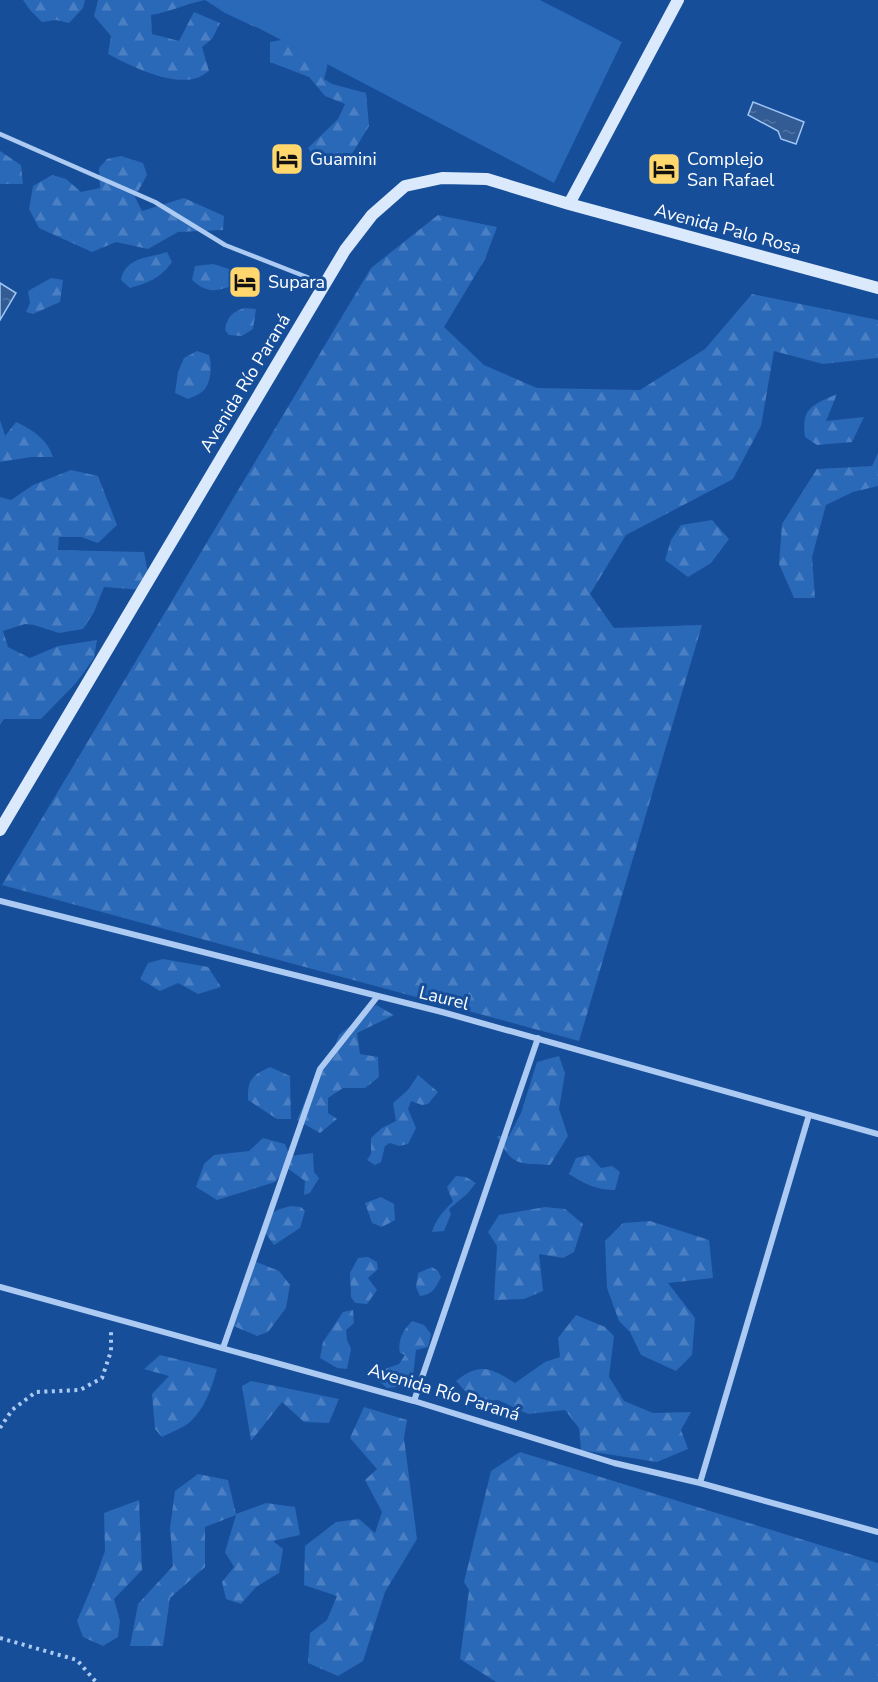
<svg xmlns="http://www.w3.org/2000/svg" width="878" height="1682" viewBox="0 0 878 1682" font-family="'Nunito Sans',sans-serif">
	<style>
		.forest { fill: url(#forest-firs) }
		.pitch { fill: #2a68b8 }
		.water { fill: url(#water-ripples); stroke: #9ec5f5; stroke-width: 1.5 }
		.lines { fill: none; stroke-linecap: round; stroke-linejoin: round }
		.path { stroke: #accaf2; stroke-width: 4; stroke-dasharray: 3 4.5; stroke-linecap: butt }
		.lane { stroke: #accaf2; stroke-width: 4.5 }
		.street { stroke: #accaf2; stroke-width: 6 }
		.secondary { stroke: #dbe9fc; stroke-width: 12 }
		.labels { text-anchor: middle; stroke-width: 6; stroke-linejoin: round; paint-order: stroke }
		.poi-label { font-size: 18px; fill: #fff; stroke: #164e9a; text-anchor: start }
		.street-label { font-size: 18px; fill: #fff; stroke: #164e9a }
	</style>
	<defs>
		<pattern id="forest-firs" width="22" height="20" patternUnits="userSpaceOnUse" patternTransform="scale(1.5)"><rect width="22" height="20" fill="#2a68b8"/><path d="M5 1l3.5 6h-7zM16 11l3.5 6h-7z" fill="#4a7fc3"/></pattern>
		<pattern id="water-ripples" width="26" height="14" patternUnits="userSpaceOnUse" patternTransform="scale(1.5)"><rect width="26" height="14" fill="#335c94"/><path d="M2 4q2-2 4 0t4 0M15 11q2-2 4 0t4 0" fill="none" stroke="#5274a4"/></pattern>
	</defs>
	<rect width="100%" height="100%" fill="#164e9a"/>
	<path class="forest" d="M23 0H85L83 8 69 23 56 20 42 22 30 10Z
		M98 0H260L261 23 255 27 225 13 205 0C186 4 169 12 151 15L152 34 179 41 194 12 220 23 212 39 202 47 209 71C206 73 201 77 197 78 170 86 131 66 108 54L111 36 94 16Z
		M303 36 329 43 327 68 324 79 332 84 366 93 369 126 350 157 320 168 308 148 338 119 345 104 325 96 309 77 270 62V42Z
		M0 151 21 165 23 184H0Z
		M121 156 143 163 147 175 135 197 142 211 184 198 224 216 223 230 178 232 148 249 116 242 92 252 39 228 29 209 33 186 52 175 66 179 81 192 100 188 99 168 107 159Z
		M438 215 497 227 485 259 444 327 484 365 537 388 640 390 705 349 752 294 878 320V358L823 364 774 351 761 426 733 479 626 535 590 594 614 628 702 625 579 1041 2 885 371 268Z
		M167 252 172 262C161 278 148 283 130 288L121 280C125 257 149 258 167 252Z
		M213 264 232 270 229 287C212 292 206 292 192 280L195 266Z
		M51 278 63 280 60 302 33 314 26 312 30 303 28 291Z
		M244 308 256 309 253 329 242 336 229 335 225 330C228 316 231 313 244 308Z
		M197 351 209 355C212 365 212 384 202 392 198 395 192 397 188 399L175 393 178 372 184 358Z
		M837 394 826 421 864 417 852 442 817 445 805 437C801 407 813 405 837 394Z
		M0 420 5 436 16 422C33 430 48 440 53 457H31L0 462Z
		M878 453V486L853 492 826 505 812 557 815 598H794L779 564 782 524 817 469 872 466Z
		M71 470 98 476 117 525 98 543 81 537H59L58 550 144 552 149 579 143 590 104 587 94 612 83 629 59 633 34 625 25 624 3 631 8 647 30 658 58 646 97 640 94 658 76 683 41 719H4L0 725V497L11 500 33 485Z
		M712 520 729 539 711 563 688 577 665 560 671 540 681 525Z
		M163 959 208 967 221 987 198 994 178 983 160 991 140 979 148 963Z
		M376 1005 394 1015 357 1033 360 1054 378 1057 379 1077 365 1088H343L328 1098V1113L337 1119 320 1133 297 1120 313 1082 332 1053 339 1035Z
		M559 1056 565 1073 559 1109 568 1136 550 1165C517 1163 513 1167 497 1136H509L521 1113 537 1062Z
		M270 1067 290 1076 291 1119H277L248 1100C247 1079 253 1075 270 1067Z
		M418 1075 438 1092 428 1104 422 1105 411 1101 408 1109 416 1128 408 1144 399 1146 390 1143 385 1146 381 1162 375 1165 367 1160 371 1154V1138L382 1128 396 1121 393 1103 408 1090Z
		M263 1138 285 1144 290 1156 313 1153 314 1172 319 1178 310 1193 304 1195 305 1181 286 1167 275 1182 217 1200 196 1187 204 1164 214 1155 249 1151Z
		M589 1155 601 1168 612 1166 620 1172 615 1190C596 1190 585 1184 569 1174L576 1158Z
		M456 1176 466 1177 476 1183 467 1194 449 1209 451 1214 444 1231 432 1232C436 1219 443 1211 453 1202L447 1187Z
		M381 1197 394 1204 395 1220 382 1227 372 1223 365 1203Z
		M292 1206 301 1207 305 1211 300 1228 274 1245 264 1231C266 1213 276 1209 292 1206Z
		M545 1207 565 1209 583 1224 574 1252 563 1258 539 1254 543 1291 524 1299 494 1300 497 1246 488 1232 499 1215Z
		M650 1221 709 1240 713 1278 668 1283 695 1318 692 1355 676 1371 641 1355 630 1332 619 1321 607 1288 605 1241 623 1223Z
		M368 1257 377 1262 378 1269 368 1278 377 1290 367 1304 355 1303 351 1297 350 1273 358 1258Z
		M254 1261 279 1271 290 1285 286 1308 268 1332 257 1336 231 1325C228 1307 243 1301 248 1286 251 1278 252 1269 254 1261Z
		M432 1267 438 1271 441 1277C436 1288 432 1295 420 1296L416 1287 418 1273Z
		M353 1310 354 1323 346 1330 347 1340 351 1349 347 1369 337 1368 320 1358 323 1342 343 1312Z
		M576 1315 605 1327 614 1336 609 1377 624 1401 653 1413 691 1412 681 1430 688 1449 657 1462 581 1450 579 1428 565 1410 528 1414 498 1400 475 1402 456 1381C480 1362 491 1368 515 1383L545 1362 560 1357 558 1338Z
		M412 1321 424 1325 431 1334 428 1347 416 1350 413 1376 404 1386 387 1388 371 1374 399 1364 405 1355 400 1353C397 1341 404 1329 412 1321Z
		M160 1355 217 1369C212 1387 205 1408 191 1421 184 1428 171 1432 162 1437L155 1429 152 1394 169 1376 144 1369Z
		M251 1381 339 1399 329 1423 304 1422 282 1402 251 1441 242 1386Z
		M364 1407 407 1420 404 1438 417 1539 385 1592 363 1661 338 1676 308 1663 310 1633 327 1620 337 1596 304 1585 305 1546 336 1522 359 1519 375 1533 382 1512 365 1480 377 1469 350 1438Z
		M520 1452 878 1563V1682H496L460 1659 469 1590 464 1582 491 1471Z
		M198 1474 228 1480 236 1514 266 1503 295 1507 300 1535 273 1541 283 1549 279 1573 256 1587 241 1604 226 1599 222 1582 234 1567 225 1552 236 1515 205 1527V1567L170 1598 163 1646H130L138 1604 173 1566 170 1528 175 1491Z
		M139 1500 142 1570 114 1599 120 1621 118 1637 103 1646 83 1637 77 1621 95 1579 105 1551 104 1513Z"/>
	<path class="pitch" d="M205 0H540L622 42 554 183Z"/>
	<path class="water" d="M753 102 804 122 796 144 781 139 778 131 748 115Z
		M0 283 16 293 0 320Z"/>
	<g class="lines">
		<path class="path" d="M0 1428 12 1410 36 1392 80 1390 102 1378 111 1351V1331
			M0 1638 77 1660 96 1682"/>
		<path class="lane" d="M0 134 155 202 225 245 322 283"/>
		<path class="street" d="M0 901 442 1012 878 1134
			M0 1287 414 1401 614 1463 700 1483 878 1532
			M223 1348 320 1069 377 997
			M414 1401 538 1038
			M700 1483 809 1115"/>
		<path class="secondary" d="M569 204 678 0
			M0 830 345 250 372 215 405 186 442 178 487 179 569 204 878 288"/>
	</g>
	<defs>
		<g id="hotel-square" transform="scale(1.725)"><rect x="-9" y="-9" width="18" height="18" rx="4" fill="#ffd76d" stroke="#164e9a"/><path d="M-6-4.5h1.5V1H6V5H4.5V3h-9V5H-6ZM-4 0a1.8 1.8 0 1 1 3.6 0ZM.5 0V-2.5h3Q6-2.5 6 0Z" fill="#111"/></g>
	</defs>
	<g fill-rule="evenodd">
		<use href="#hotel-square" x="287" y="159"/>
		<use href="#hotel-square" x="664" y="169"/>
		<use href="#hotel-square" x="245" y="282"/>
	</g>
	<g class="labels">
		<g class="poi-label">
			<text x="310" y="165">Guamini</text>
			<text x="687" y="165">Complejo<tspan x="687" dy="21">San Rafael</tspan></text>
			<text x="268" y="288">Supara</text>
		</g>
		<g class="street-label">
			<text transform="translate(728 229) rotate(15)" y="6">Avenida Palo Rosa</text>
			<text transform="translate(245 383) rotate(-59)" y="6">Avenida Río Paraná</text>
			<text transform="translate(444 998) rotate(14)" y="6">Laurel</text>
			<text transform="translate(444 1392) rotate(17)" y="6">Avenida Río Paraná</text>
		</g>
	</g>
</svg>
